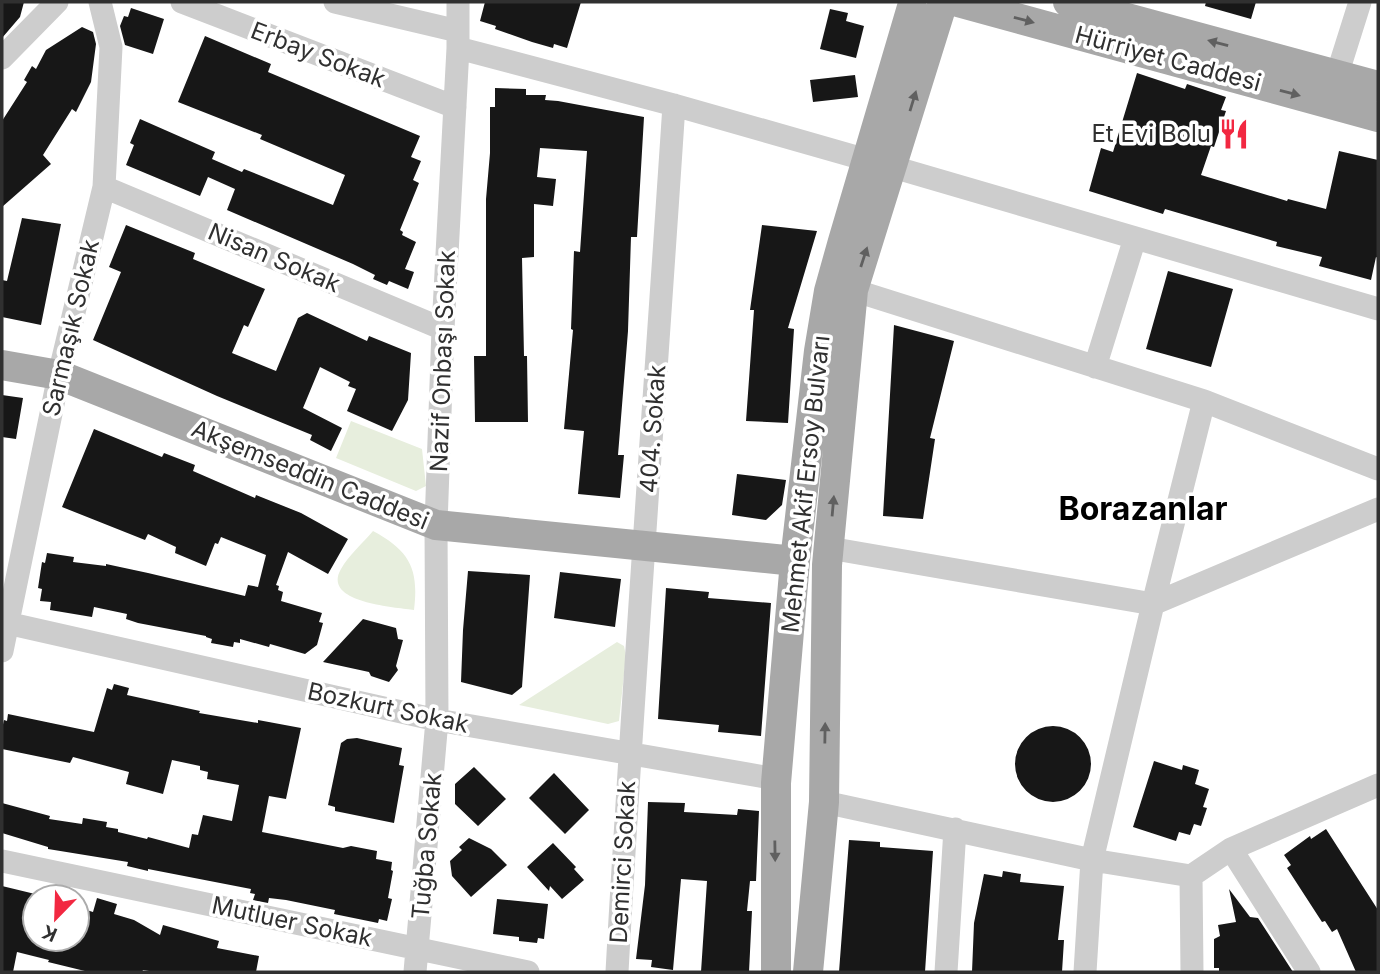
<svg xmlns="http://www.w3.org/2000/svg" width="1380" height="974" viewBox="0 0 1380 974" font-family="Inter,sans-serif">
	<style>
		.green { fill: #e7eedd }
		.building { fill: #171717 }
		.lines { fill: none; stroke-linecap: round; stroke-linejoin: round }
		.minor { stroke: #cdcdcd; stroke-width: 23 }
		.major { stroke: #a8a8a8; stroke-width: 30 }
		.oneway { fill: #606060 }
		.labels { text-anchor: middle; stroke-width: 7; stroke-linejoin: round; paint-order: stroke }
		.street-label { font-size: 24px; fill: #303030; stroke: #fff }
		.poi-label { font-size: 24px; fill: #303030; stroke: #fff; text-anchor: end }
		.district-label { font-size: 32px; font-weight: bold; fill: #000; stroke: #fff }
	</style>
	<rect width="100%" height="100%" fill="#fff"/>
	<path class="green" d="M351 421 422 449 426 486 416 491 336 458Z
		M373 531C410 551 419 569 414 610 396 607 321 603 341 569 349 555 363 543 373 531Z
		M617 642 624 646 626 656 619 721 608 724 519 705Z"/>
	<path class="building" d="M2 2H24L20 17 2 38Z
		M485 2H581L567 48 554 44 553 48 532 42 495 29 496 26 480 21Z
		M1206 2H1256L1251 19 1205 6Z
		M131 8 164 19 153 54 125 45 120 26 124 16 128 17Z
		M830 9 848 13 846 21 864 26 856 58 820 49Z
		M82 27 93 32 96 44 91 82 76 112 72 109 43 155 51 164 2 207V121L27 82 24 80 32 66 36 69 46 50Z
		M205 36 271 64 268 72 420 136 411 157 421 161 413 180 419 183 400 230 403 232 402 235 416 242 405 269 414 272 408 289 389 281 387 285 373 279 375 275 353 264 227 210 235 189 208 177 200 196 126 165 134 145 130 143 140 119 215 152 212 159 242 172 244 169 333 205 345 175 260 139 262 135 178 102Z
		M1137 73 1185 89 1187 84 1226 97 1221 110 1226 111 1214 147 1211 146 1201 175 1287 201 1288 199 1326 209 1339 151 1378 160V258L1376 257 1371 280 1319 266 1322 257 1276 246 1277 242 1165 209 1163 214 1089 191 1101 148 1113 152Z
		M855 75 858 97 813 102 810 80Z
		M495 88 526 89V95H546L545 100 558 101 644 117 637 237H631L628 331 618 455H624L620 498 578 494 584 431 564 429 573 330 571 329 574 251 580 252 587 151 540 148 537 177 556 179 553 206 534 204V257L522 258 524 356H527L528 422H475L474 356H486V199L490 153V107H495Z
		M22 218 61 224 41 325 2 317V280L7 281Z
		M126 225 195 253 193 259 265 289 248 327 244 325 232 353 276 371 298 318 307 313 367 341 369 336 411 353 408 400 392 431 347 411 356 389 348 386 350 382 320 367 303 408 342 428 331 451 310 440 312 435 217 396 93 340 121 272 109 267Z
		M762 225 817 231 788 328 794 329 788 423 746 421 754 310H750Z
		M1168 271 1233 289 1211 367 1146 349Z
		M894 325 954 341 930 438 935 439 923 519 883 516Z
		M2 395 23 398 16 439 2 437Z
		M94 429 162 457 164 453 195 465 193 471 255 498 256 495 301 513 348 539 328 574 288 552 276 585 279 586 278 590 283 592 281 601 322 613 319 622 323 623 317 645 305 654 270 644 269 647 240 639V643L234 642 233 647 211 643 212 639 206 637V636L138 623 126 619 127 614 94 607 92 617 50 610 51 602 40 601 42 589 38 588 42 562 45 563 47 553 74 557 73 562 106 566V564L148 573 245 596 248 585 258 587 266 555 221 537 218 544 215 543 206 566 175 553 176 547 148 534 145 540 62 507Z
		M737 474 786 480 782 505 766 520 732 515Z
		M468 571 530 575 522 687 512 695 461 682 463 630Z
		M560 572 621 579 615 627 554 618Z
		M666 588 709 592 708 598 771 603 761 736 718 732 719 725 658 719Z
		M363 619 396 628 398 639 403 640 396 666 398 670 389 682 371 676 369 672 323 662Z
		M114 684 129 688 127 695 200 711 199 713 258 723V720L301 728 286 799 269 796 262 832 343 848 351 846 377 851 376 859 392 862 391 870 393 871 388 898 392 899 387 921 379 919 378 923 334 914 335 910 286 900 269 898 268 903 253 900 255 894 250 893 251 889 148 869V871L127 866 128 862 48 849V847L2 833V803L50 816 49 819 82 824 83 818 107 822 106 827 118 829V832L147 839 148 837 189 848 192 834 198 835 203 815 232 821 239 785 207 779 208 772 200 770V766L172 760 163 794 126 784 129 772 73 757 70 763 2 749V729L4 720 7 721 8 714 94 732 107 688 112 690Z
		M1015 764a38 38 0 1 1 76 0a38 38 0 1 1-76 0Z
		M357 738 402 748 399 765 404 766 394 823 335 811V807L328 805 341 743 347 739Z
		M1154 761 1182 770 1183 765 1199 770 1195 784 1209 789 1203 807 1207 808 1201 826 1194 824 1190 835 1179 832 1176 841 1133 827Z
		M474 767 506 799 478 826 455 804V784Z
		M554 773 589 810 565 834 529 798Z
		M648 802 685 803 684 812 737 815 738 809 759 811 756 881H750L747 911H752L749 972H701L707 881 681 879 673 970 651 967 652 960 636 959 645 885Z
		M1326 829 1378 910V972H1356L1337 929 1332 932 1325 921 1322 922 1287 868 1291 865 1284 855 1310 836 1311 839Z
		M469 838 491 849 507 865 471 897 452 876 450 861 462 850 459 847Z
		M849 840 880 842V847L933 851 925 972H839Z
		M553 843 576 867 574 869 584 880 562 899 550 886 549 891 527 867Z
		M1003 871 1021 874 1020 882 1064 886 1058 940H1064L1062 972H972L974 923 984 874 1002 877Z
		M2 886 35 894V939H77V907L93 912 97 898 117 904 114 914 134 920 160 935 163 925 219 941 217 948 259 956 256 972H155L143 970 142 972H89L48 962 49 960 17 952 13 972H2Z
		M1229 889 1250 917 1258 918 1293 972H1219V968H1214V939L1220 936 1218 925 1236 922Z
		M497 899 548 904 544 939 538 938 537 943 519 941V937L493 934Z"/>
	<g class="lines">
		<path class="minor" d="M182 2 455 107
			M335 2 458 31
			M458 48 674 105 867 160
			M2 58 57 2
			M1337 75 1360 2
			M893 167 1378 309
			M104 187 443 329
			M853 290 1204 401 1153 604 1092 860 1085 972
			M1095 367 1135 238
			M1204 401 1378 469
			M829 548 1153 604 1378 509
			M2 622 437 720 765 777 776 783
			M2 651 59 375 104 187 111 47 100 2
			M824 802 1092 860 1191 876 1231 849 1378 785
			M1231 849 1309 972
			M2 861 528 972
			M1191 876 1192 972
			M415 972 437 720 436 525 443 329 458 48V2
			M617 972C633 683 655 394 674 105
			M946 972 955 829"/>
		<path class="major" d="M958 2 1378 117
			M1068 2 1378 86
			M2 365 59 375 436 525 795 561
			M776 972V783L795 561 819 351 829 291 843 241 912 7
			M808 972 824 802 827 565 853 290 940 11"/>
	</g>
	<defs><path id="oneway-solid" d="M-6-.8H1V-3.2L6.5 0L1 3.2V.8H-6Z" transform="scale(1.75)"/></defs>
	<g class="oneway">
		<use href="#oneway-solid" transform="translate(1024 20) rotate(15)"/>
		<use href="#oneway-solid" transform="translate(1218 43) rotate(-165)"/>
		<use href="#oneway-solid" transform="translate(1290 93) rotate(15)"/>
		<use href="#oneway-solid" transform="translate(913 101) rotate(-73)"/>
		<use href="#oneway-solid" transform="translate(864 257) rotate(-72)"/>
		<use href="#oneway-solid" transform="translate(833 506) rotate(-85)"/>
		<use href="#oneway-solid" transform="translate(825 733) rotate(-89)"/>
		<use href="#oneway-solid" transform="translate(775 851) rotate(89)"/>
	</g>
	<defs>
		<g id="restaurant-bare" transform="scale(2.415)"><path d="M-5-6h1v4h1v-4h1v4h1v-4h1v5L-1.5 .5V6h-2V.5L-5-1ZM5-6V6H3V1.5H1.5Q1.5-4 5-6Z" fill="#f22841" stroke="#fff" stroke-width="2.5" paint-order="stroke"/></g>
	</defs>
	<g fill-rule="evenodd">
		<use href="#restaurant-bare" x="1234" y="134"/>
	</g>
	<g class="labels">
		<g class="street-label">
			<text transform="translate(318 55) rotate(21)" y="8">Erbay Sokak</text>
			<text transform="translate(1168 59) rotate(15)" y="8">Hürriyet Caddesi</text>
			<text transform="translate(274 258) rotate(23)" y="8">Nisan Sokak</text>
			<text transform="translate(71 328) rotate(-77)" y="8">Sarmaşık Sokak</text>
			<text transform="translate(443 361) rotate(-88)" y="8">Nazif Onbaşı Sokak</text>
			<text transform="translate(653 429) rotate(-86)" y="8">404. Sokak</text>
			<text transform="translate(310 475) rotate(22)" y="8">Akşemseddin Caddesi</text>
			<text transform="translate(806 484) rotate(-84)" y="8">Mehmet Akif Ersoy Bulvarı</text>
			<text transform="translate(388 708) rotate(12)" y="8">Bozkurt Sokak</text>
			<text transform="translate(427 846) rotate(-85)" y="8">Tuğba Sokak</text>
			<text transform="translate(623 862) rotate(-87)" y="8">Demirci Sokak</text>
			<text transform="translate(292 922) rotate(12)" y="8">Mutluer Sokak</text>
		</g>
		<g class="poi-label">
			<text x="1211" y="142">Et Evi Bolu</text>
		</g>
		<g class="district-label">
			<text x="1143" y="520">Borazanlar</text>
		</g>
	</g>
	<rect width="1380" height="974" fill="none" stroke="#303030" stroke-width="7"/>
	<g transform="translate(56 918) rotate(203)"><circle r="33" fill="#ffffff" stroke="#acacac" stroke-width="2"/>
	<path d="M0-5L12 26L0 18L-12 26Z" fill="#f22841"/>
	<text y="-10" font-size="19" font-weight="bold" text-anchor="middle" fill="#303030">K</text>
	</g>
</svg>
